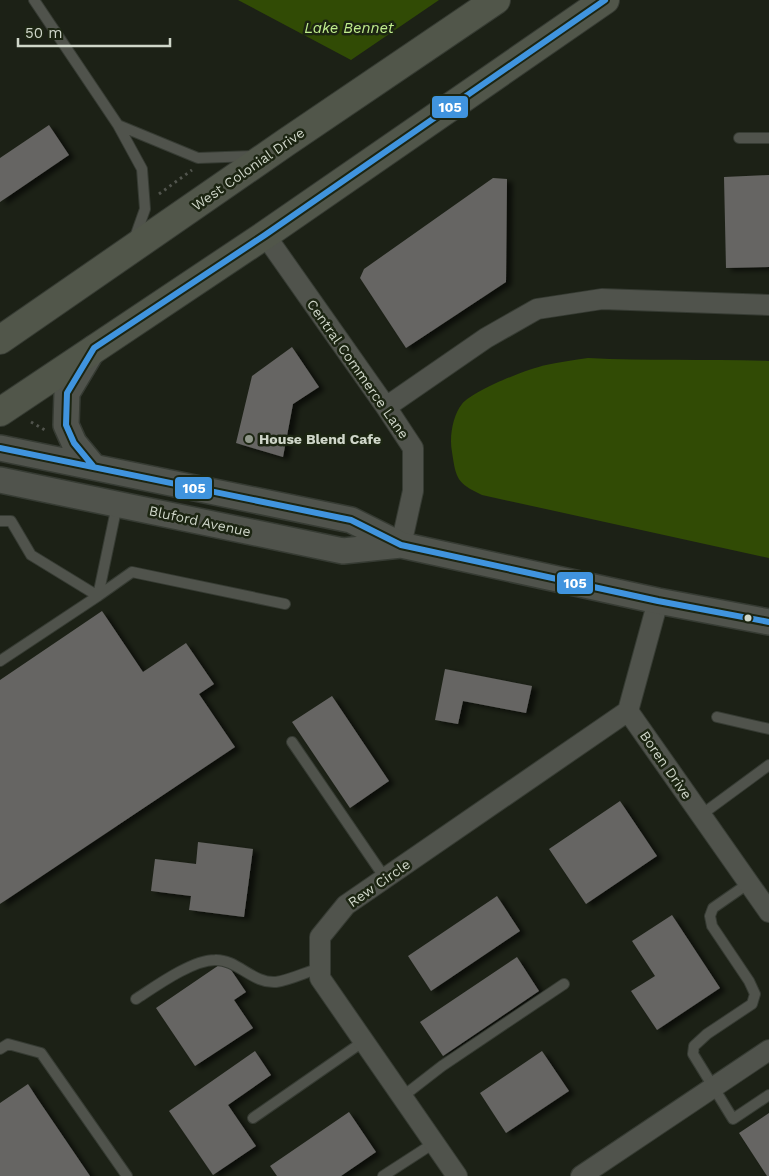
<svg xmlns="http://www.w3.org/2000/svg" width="769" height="1176" viewBox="0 0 769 1176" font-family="'Work Sans',sans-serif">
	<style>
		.water { fill: #314b05 }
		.building { fill: #666563; filter: url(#shadow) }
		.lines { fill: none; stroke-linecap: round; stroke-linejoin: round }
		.service-casing { stroke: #363b33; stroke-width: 12 }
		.minor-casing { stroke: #363b33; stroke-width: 22 }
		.tertiary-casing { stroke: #363b33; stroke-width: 28 }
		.trunk-casing { stroke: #363b33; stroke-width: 30 }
		.path { stroke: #51544d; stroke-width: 3; stroke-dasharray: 2.5 4; stroke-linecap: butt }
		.service { stroke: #50534c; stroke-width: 10 }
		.minor { stroke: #50534c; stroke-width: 20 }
		.tertiary { stroke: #50534c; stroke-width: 25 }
		.trunk { stroke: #51564a; stroke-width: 28 }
		.bus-1-casing { stroke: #1c2512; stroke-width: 10 }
		.bus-1 { stroke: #4094de; stroke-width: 6 }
		.poi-dot { fill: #90978a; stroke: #1c2512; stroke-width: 2 }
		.bus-dot { fill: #cfd6c9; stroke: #1c2512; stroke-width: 2 }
		.labels { text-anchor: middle; stroke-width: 5; stroke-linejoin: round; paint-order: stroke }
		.street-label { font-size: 14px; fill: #cfd6c9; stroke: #1c2512 }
		.poi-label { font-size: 14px; font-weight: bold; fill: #cfd6c9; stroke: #1c2512; text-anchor: start }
		.water-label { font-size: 15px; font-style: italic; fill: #c0ed8e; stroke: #1c2512 }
		.line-badge { stroke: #1c2512; stroke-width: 2 }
		.badge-label { font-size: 14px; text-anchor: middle; font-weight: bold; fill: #fff }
	</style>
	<defs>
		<filter id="shadow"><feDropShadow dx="5.5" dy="3" stdDeviation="2.5" flood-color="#0009"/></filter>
	</defs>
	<rect width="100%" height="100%" fill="#1c2116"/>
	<path class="water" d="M238 0H439L351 60Z
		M588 358C648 361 709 359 769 361V558L482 495C457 483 456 479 452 452 449 437 453 415 462 404 474 390 527 369 546 365 559 362 574 360 588 358Z"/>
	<path class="building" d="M49 125 69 155 0 202V158Z
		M769 175V267L726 268 724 177Z
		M493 178 507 179 506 282 406 348 360 278 364 269Z
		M292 347 319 387 293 404 283 457 236 443 252 376Z
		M102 611 143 672 186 643 214 684 199 694 235 747 0 904V680Z
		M445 669 532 686 526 713 463 701 458 724 435 720Z
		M332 696 389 781 350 808 292 722Z
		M620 801 657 856 586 904 549 849Z
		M198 842 253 849 244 917 189 910 191 896 151 891 155 859 196 864Z
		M497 896 520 931 431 991 408 956Z
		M672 915 720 988 657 1030 631 991 655 976 632 941Z
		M517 957 539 991 443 1056 420 1022Z
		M225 961 246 992 234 1000 253 1028 195 1066 156 1008Z
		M255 1051 271 1075 228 1105 256 1146 213 1175 169 1111Z
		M542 1051 569 1091 506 1133 480 1093Z
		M28 1084 37 1098 90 1176H0V1103Z
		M349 1112 376 1152 341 1176H277L270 1166Z
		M769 1113V1176H767L739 1133Z"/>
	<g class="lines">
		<g class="service-casing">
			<path id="service" d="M34 0 118 125 142 169 145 209 134 240
				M118 125 198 158 253 156
				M739 138H769
				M0 521H11L31 555 98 596 132 572 285 604
				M0 661 98 596 117 505
				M717 717 769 729
				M292 742 385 878
				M701 815 769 765
				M749 883 713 908 710 916 712 926 749 981 755 994 752 1004 707 1034 694 1046 693 1054 733 1119 769 1095
				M136 999C156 986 192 960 215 960 237 959 253 984 276 982 290 980 306 972 320 968
				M0 1049 8 1044 41 1053 127 1176
				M402 1097 442 1066 564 984
				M253 1118 364 1041
				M383 1176 434 1143"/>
		</g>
		<g class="minor-casing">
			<path id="minor" d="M265 235 386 407 413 448V491L401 545
				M386 407 486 338 537 309 602 299 769 305
				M658 601 628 711 769 912
				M457 1176 320 978V937L346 905 628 711
				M581 1176 769 1050"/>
		</g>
		<g class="tertiary-casing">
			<path id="tertiary" d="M0 448 351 520 401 545 658 601 769 622
				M93 466 74 443 66 425 67 393 94 348
				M0 480 343 551 401 545"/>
		</g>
		<g class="trunk-casing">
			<path id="trunk" d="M0 340 285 143 496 0
				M0 412 265 235 605 0"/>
		</g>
		<path class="path" d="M159 194 192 170
			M31 422 45 430"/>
		<use href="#service" class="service"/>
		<use href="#minor" class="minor"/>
		<use href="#tertiary" class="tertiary"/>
		<use href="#trunk" class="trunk"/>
		<g class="bus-1-casing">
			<path id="bus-1" d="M0 448 351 520 401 545 658 601 769 622
				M93 466 74 443 66 425 67 393 94 348 265 235 605 0"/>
		</g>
		<use href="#bus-1" class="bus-1"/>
	</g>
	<circle class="poi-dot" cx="249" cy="439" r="5"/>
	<circle class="bus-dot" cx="748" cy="618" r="4.5"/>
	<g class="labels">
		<g class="street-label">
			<text transform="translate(248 169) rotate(-35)" y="5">West Colonial Drive</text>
			<text transform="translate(358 369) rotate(55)" y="5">Central Commerce Lane</text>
			<text transform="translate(200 521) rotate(12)" y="5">Bluford Avenue</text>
			<text transform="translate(666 765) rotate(55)" y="5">Boren Drive</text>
			<text transform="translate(379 883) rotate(-35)" y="5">Rew Circle</text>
		</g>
		<g class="poi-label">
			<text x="259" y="444">House Blend Cafe</text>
		</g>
		<g class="water-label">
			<text x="349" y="33">Lake Bennet</text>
		</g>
	</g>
	<g class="line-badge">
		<rect x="431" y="95" width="38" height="24" rx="5" fill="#4094de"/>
		<rect x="174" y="476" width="39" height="24" rx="5" fill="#4094de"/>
		<rect x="556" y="571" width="38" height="24" rx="5" fill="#4094de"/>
	</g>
	<g class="badge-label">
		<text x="450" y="112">105</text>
		<text x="194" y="493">105</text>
		<text x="575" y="588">105</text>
	</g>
	<path d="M18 38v8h152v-8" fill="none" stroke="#cfd6c9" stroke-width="2.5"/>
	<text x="25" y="38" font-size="15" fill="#cfd6c9" stroke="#1c2512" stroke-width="4" paint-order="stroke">50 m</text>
</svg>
